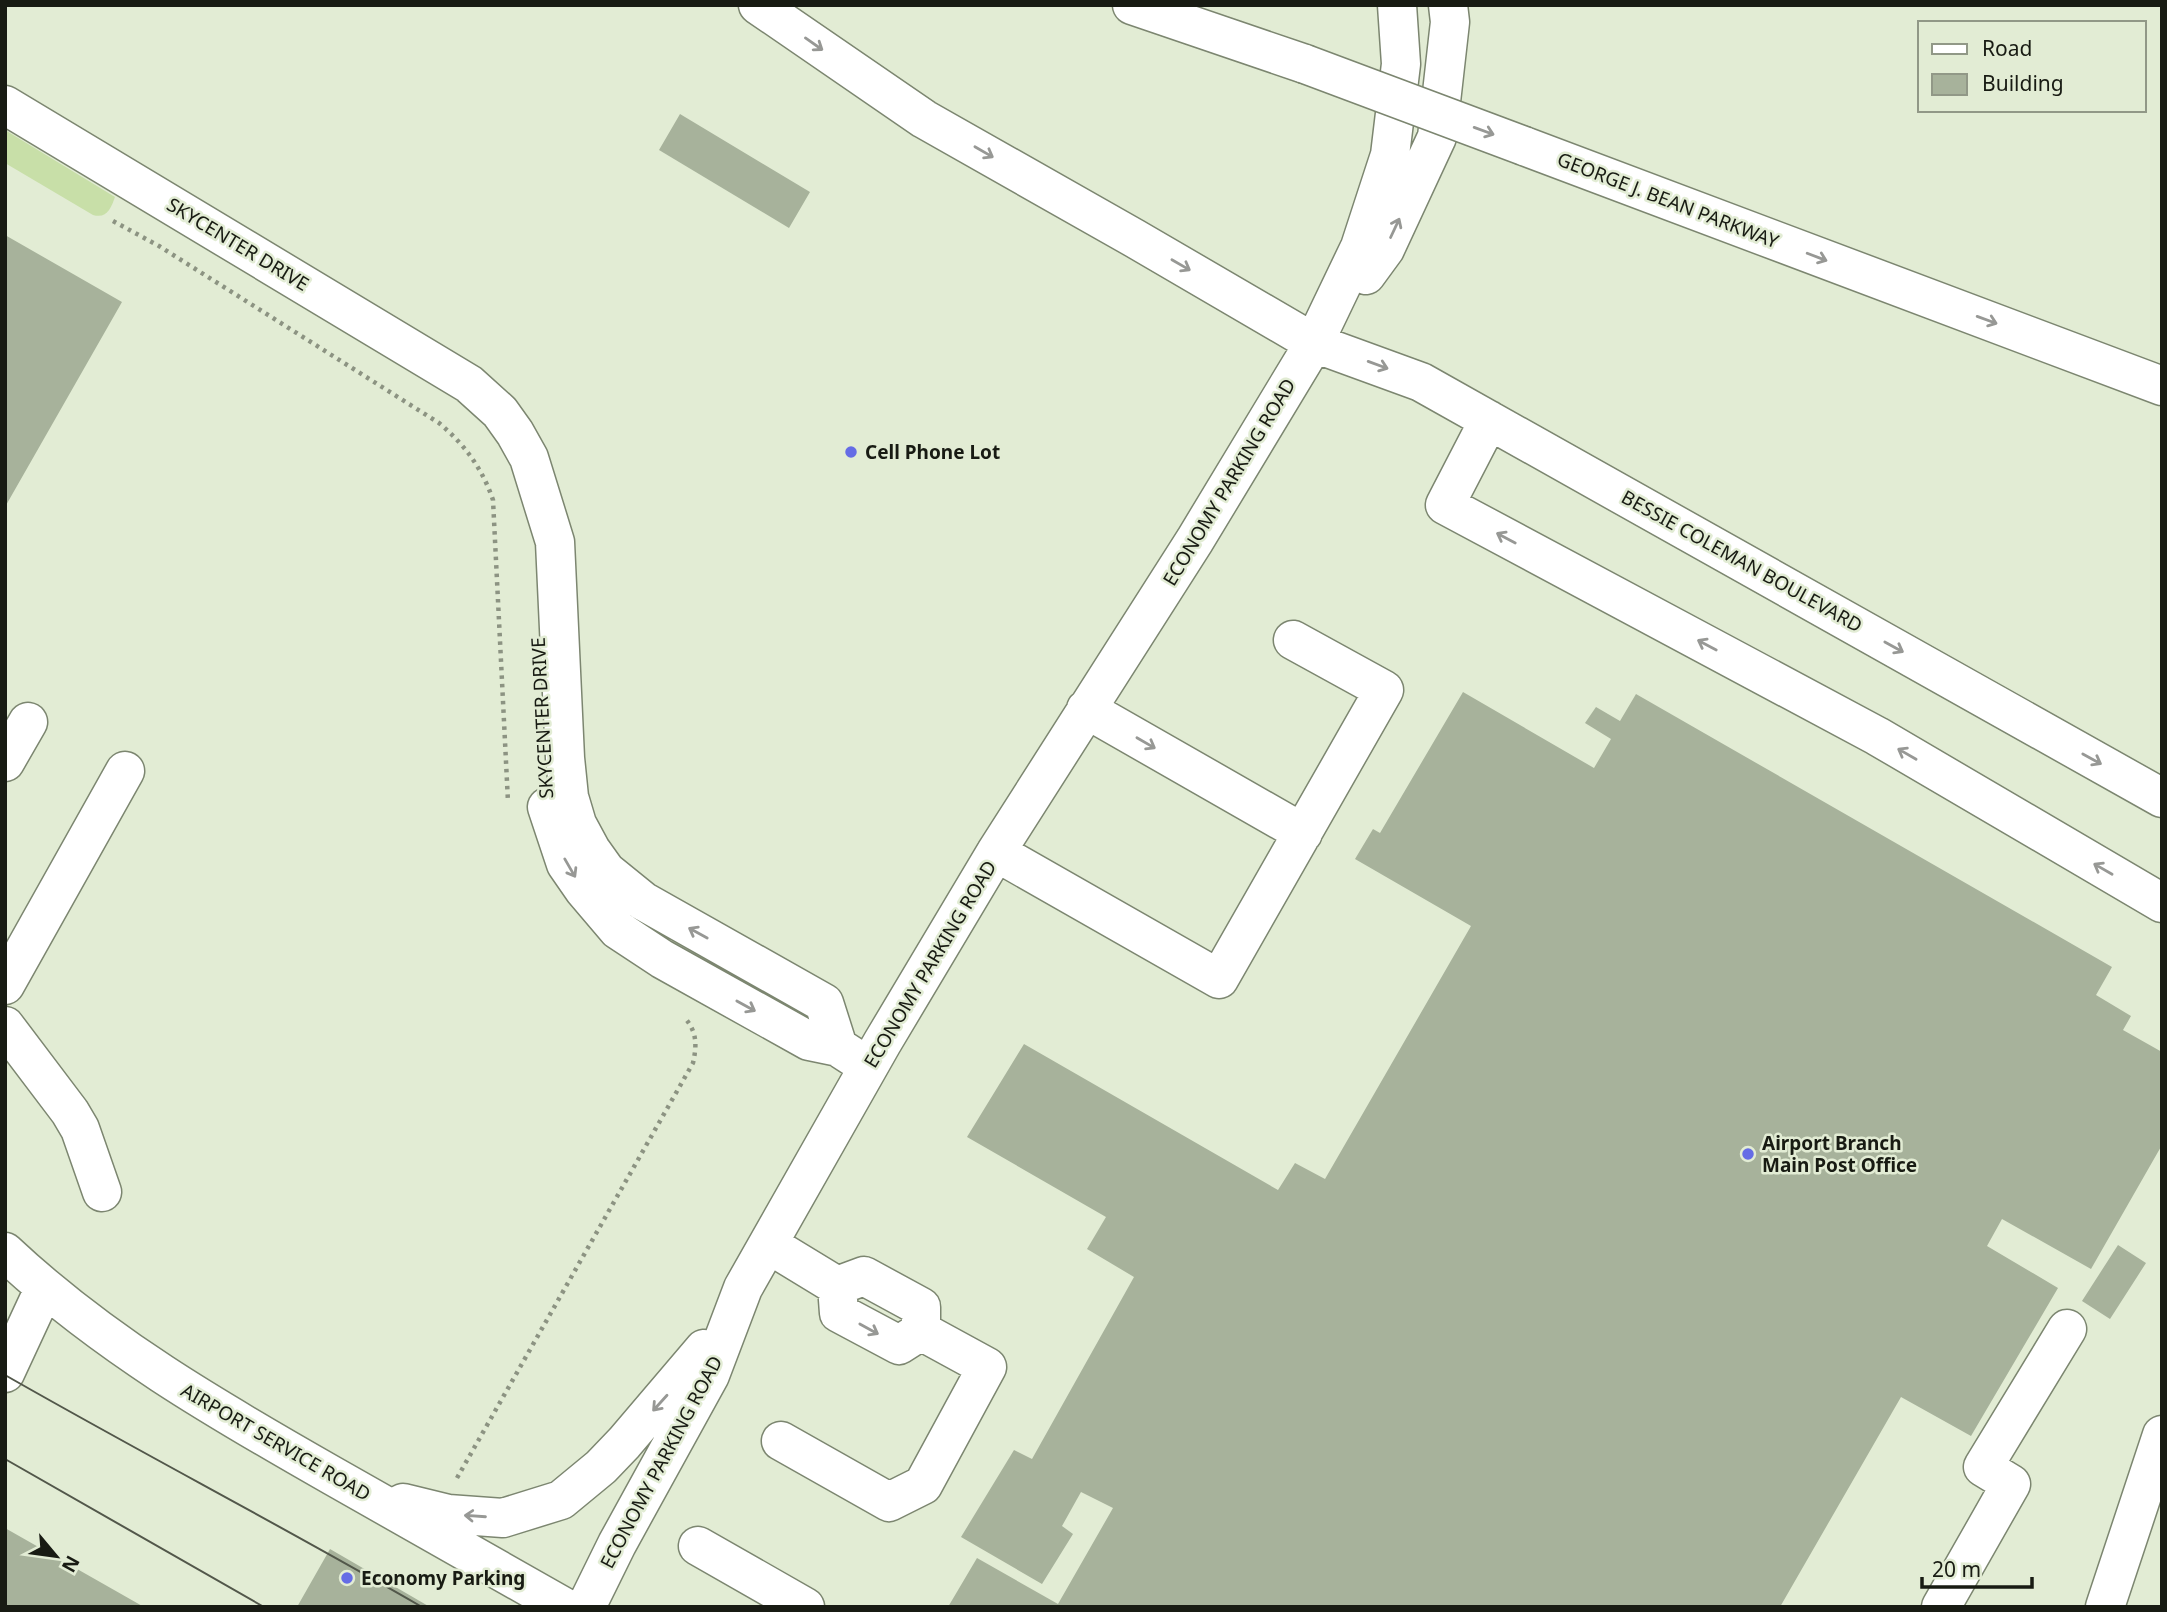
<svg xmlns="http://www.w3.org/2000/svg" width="2167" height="1612" viewBox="0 0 2167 1612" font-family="'Noto Sans',sans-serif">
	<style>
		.green { fill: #c8dfa8 }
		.building { fill: #a7b29b }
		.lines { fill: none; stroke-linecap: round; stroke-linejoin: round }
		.minor-casing { stroke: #7c8670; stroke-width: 41 }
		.path { stroke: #8c9382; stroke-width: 4.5; stroke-dasharray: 3.5 5; stroke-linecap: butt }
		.minor { stroke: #fff; stroke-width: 38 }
		.tram { stroke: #52574a; stroke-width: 2 }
		.minor-bridge-casing { stroke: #7c8670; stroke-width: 41; stroke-linecap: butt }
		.minor-bridge { stroke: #fff; stroke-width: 38 }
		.oneway { stroke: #979895 }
		.poi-dot { fill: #656ce5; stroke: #e2ecd4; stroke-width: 2.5 }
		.labels { text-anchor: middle; stroke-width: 5; stroke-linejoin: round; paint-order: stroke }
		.street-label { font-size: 19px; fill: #181b13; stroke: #e2ecd4 }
		.poi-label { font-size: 19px; font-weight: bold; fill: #181b13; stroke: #e2ecd4; text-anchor: start }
	</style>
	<rect width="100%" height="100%" fill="#e2ecd4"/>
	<path class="green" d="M5 130 115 197C111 208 107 219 93 215L5 163Z"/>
	<path class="building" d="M680 114 810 192 789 228 659 150Z
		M5 235 122 302 5 507Z
		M1463 692 1594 768 1611 739 1585 723 1596 707 1620 721 1636 694 2112 967 2096 995 2131 1016 2123 1030 2162 1052V1145L2091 1269 2002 1219 1987 1246 2058 1288 1971 1436 1901 1397 1780 1607H948L977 1558 1058 1604 1113 1508 1081 1492 1062 1526 1073 1534 1042 1584 961 1537 1014 1450 1032 1459 1134 1277 1087 1249 1106 1217 967 1137 1024 1044 1278 1190 1295 1163 1325 1179 1471 926 1355 859 1373 829 1380 833Z
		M2118 1245 2146 1263 2110 1319 2082 1301Z
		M5 1528 144 1607H5Z
		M330 1549 430 1607H297Z"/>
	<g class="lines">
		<g class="minor-casing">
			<path id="minor" d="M758 5 924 119 1134 238 1314 343 1421 382 2162 798
				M1132 5 1305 64
				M5 105 469 384 500 412 515 433 529 458 555 542 565 758 569 797 577 824 591 850 606 871 643 901 824 1003 838 1047
				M1524 146 2162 386
				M1366 275 1385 249 1437 137 1450 22 1448 5
				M1489 420 1445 505 1877 736 2162 903
				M1086 709 1303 833
				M5 762 28 722
				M547 807 566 864 584 890 618 930 662 959 809 1041 838 1047 855 1058
				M996 852 1219 979 1384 690 1293 640
				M5 985 125 771
				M5 1026 70 1112 80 1129 102 1192
				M768 1244 837 1286 864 1276 921 1307V1331
				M5 1252C103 1344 217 1410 333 1476 410 1519 487 1563 564 1607
				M837 1286 839 1313 899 1345 921 1331
				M5 1373 44 1289
				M781 1441 889 1502 923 1485 987 1367 921 1331
				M403 1503 448 1514 503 1518 561 1500 601 1467 624 1443 704 1349
				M698 1546 805 1607
				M586 1607 617 1544 710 1375 743 1288 882 1043 996 852 1195 540 1314 343 1360 247 1390 155 1401 64 1397 5
				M1941 1607 2011 1484 1983 1467 2067 1329
				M2105 1607 2162 1435"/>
		</g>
		<path class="path" d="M113 221 159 246 439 423C465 445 482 468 493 500L508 802
			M457 1478 693 1063C697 1045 697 1032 685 1018"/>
		<use href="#minor" class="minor"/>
		<path class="tram" d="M5 1375C143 1454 284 1527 422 1607
			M5 1459 264 1607"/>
		<g class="minor-bridge-casing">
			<path id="minor-bridge" d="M1305 64 1524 146"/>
		</g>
		<use href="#minor-bridge" class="minor-bridge"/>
	</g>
	<defs><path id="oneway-shaft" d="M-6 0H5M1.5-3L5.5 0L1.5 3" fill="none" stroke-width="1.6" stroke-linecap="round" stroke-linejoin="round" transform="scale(1.75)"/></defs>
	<g class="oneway">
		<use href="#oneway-shaft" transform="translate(814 44) rotate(35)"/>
		<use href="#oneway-shaft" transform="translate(1484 131) rotate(20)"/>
		<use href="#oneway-shaft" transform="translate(984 152) rotate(30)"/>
		<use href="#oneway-shaft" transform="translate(1395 228) rotate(-65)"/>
		<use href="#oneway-shaft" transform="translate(1817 257) rotate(21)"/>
		<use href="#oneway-shaft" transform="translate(1181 265) rotate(30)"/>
		<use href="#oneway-shaft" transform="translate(1987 320) rotate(20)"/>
		<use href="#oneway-shaft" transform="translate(1378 365) rotate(20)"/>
		<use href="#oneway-shaft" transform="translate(1506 538) rotate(-152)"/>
		<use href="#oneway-shaft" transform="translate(1707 645) rotate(-152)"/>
		<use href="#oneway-shaft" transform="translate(1894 647) rotate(29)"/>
		<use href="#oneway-shaft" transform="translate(1146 743) rotate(30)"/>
		<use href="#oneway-shaft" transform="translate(1907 754) rotate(-150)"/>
		<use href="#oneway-shaft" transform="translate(2092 759) rotate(29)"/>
		<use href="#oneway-shaft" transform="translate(570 868) rotate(60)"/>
		<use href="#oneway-shaft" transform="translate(2103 869) rotate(-150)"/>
		<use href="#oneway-shaft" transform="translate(698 933) rotate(-151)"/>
		<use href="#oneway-shaft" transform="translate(746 1006) rotate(29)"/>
		<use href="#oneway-shaft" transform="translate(869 1329) rotate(29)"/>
		<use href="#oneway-shaft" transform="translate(660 1403) rotate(132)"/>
		<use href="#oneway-shaft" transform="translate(475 1516) rotate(-176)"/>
	</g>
	<g class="poi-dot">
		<circle cx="851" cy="452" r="7"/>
		<circle cx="1748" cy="1154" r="7"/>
		<circle cx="347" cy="1578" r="7"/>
	</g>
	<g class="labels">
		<g class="street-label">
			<text transform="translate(1668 200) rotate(21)" y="7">GEORGE J. BEAN PARKWAY</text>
			<text transform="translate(238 244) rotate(31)" y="7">SKYCENTER DRIVE</text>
			<text transform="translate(1229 482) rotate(-59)" y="7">ECONOMY PARKING ROAD</text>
			<text transform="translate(1742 561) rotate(29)" y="7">BESSIE COLEMAN BOULEVARD</text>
			<text transform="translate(542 718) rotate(-93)" y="7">SKYCENTER DRIVE</text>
			<text transform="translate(930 964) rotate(-59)" y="7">ECONOMY PARKING ROAD</text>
			<text transform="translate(276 1442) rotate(30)" y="7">AIRPORT SERVICE ROAD</text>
			<text transform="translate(661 1462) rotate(-62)" y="7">ECONOMY PARKING ROAD</text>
		</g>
		<g class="poi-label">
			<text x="865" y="459">Cell Phone Lot</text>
			<text x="1762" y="1150">Airport Branch<tspan x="1762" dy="22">Main Post Office</tspan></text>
			<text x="361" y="1585">Economy Parking</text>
		</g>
	</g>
	<rect width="2167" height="1612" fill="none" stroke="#181b13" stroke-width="14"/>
	<rect x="1918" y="21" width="228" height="91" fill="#e2ecd4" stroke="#919887" stroke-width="2"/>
	<rect x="1932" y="44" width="35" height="10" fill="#ffffff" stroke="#919887" stroke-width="2"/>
	<text x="1982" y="56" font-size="21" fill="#181b13">Road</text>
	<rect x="1932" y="74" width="35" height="21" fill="#a7b29b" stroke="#919887" stroke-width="2"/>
	<text x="1982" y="91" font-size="21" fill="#181b13">Building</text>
	<g transform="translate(56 1556) rotate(119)" stroke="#e2ecd4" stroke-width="5" paint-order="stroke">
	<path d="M0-5L12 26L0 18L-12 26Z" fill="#181b13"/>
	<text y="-10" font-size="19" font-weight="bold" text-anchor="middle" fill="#181b13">N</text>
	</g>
	<path d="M1922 1577v10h110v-10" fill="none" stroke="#181b13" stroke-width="3.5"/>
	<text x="1932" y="1577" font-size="21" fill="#181b13" stroke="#e2ecd4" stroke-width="5" paint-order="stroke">20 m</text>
</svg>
